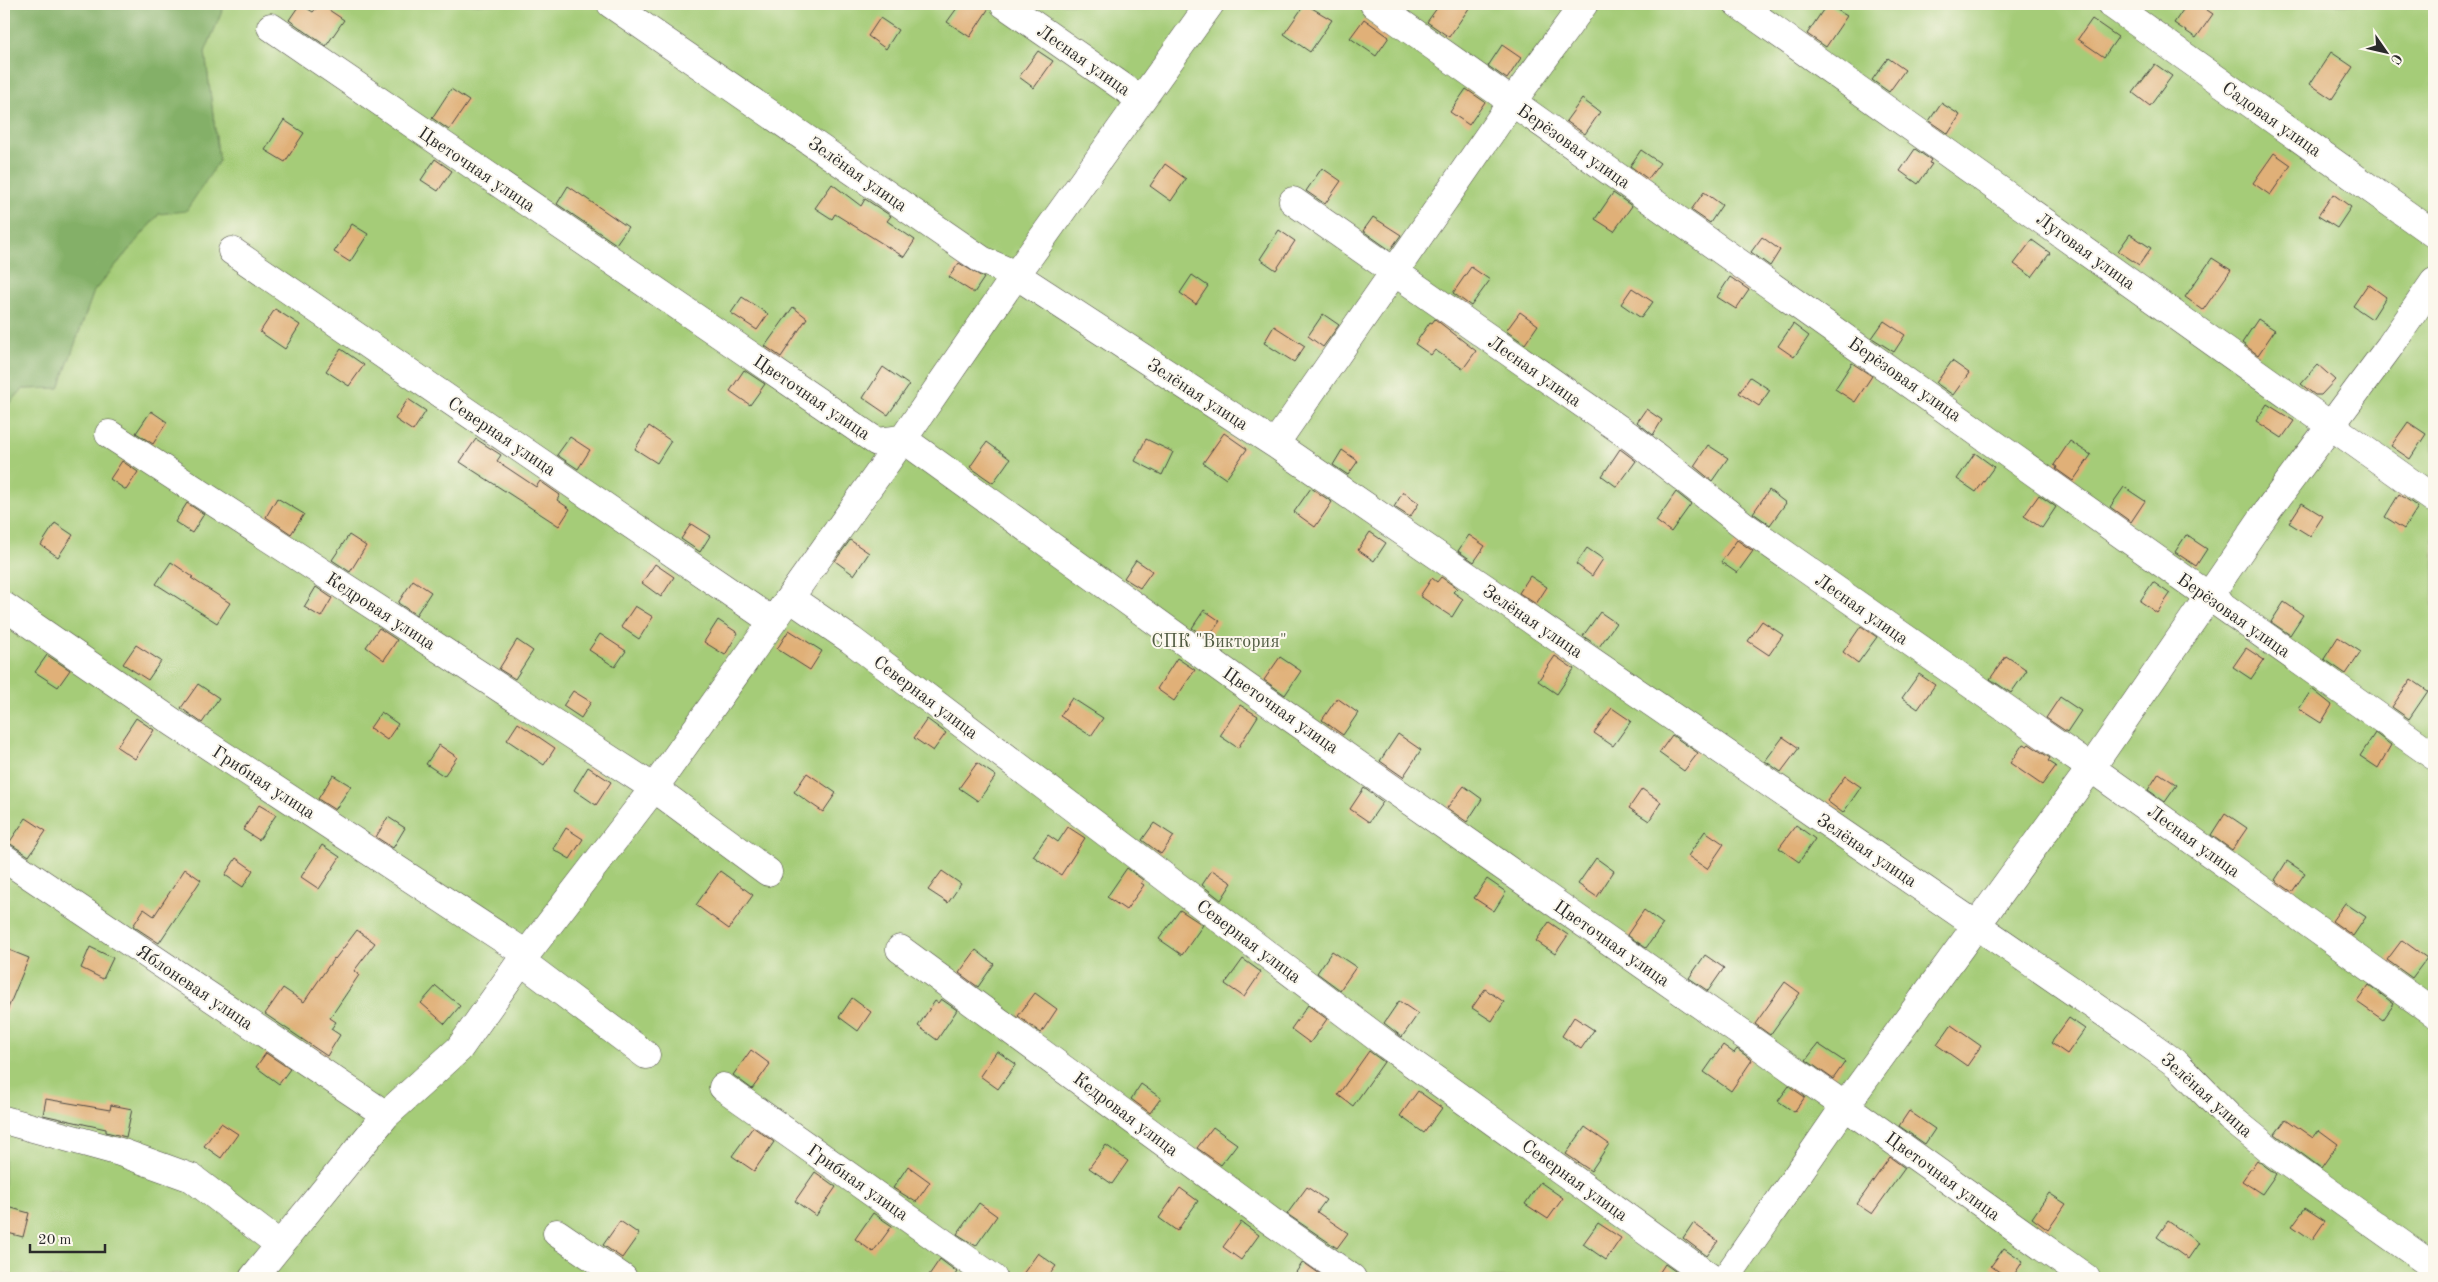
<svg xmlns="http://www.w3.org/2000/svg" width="2438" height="1282" viewBox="0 0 2438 1282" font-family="'Old Standard TT',serif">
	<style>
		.green { fill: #a5cc78; stroke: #687c52 }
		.forest { fill: #84b068; stroke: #586e4a }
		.building { fill: #e0b078 }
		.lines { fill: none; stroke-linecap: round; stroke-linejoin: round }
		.minor-casing { stroke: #494641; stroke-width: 29 }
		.minor { stroke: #fff; stroke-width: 28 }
		.labels { text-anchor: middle; stroke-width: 4; stroke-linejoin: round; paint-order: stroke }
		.street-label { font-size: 18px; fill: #2b2b2b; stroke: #fbf7ec }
		.park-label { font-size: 18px; fill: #505b42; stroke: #fbf7ec }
	</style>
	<rect width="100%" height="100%" fill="#fbf7ec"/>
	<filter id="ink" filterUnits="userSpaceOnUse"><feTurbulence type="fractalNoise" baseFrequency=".02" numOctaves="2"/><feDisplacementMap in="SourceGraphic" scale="10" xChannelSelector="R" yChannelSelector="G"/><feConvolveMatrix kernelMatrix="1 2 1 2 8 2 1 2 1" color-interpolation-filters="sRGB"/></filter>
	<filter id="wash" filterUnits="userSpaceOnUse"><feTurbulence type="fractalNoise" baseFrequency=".0096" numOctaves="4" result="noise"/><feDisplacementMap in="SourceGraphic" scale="20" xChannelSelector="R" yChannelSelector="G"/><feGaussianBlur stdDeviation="1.12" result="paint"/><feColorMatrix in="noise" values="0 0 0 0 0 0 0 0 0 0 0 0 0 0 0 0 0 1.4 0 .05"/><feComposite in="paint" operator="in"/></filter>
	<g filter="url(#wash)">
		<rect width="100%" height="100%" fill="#f1ddbc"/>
		<path class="green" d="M225 4H2434V1278H4V409L23 389 59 388 94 291 159 214 219 161 205 52Z"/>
		<path class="forest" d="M4 4H225L205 52 219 161 186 211 159 214 94 291 59 388 23 389 4 409Z"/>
		<g id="blocks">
			<path class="building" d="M300 4 313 12 320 4 344 20 326 46 289 20Z
				M960 4H989V8L970 37 947 22Z
				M1305 4 1332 20 1310 52 1284 34Z
				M1440 4H1472L1449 37 1427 22Z
				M1827 4 1847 16 1826 47 1807 34Z
				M2187 4H2198L2213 14 2196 38 2174 23Z
				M880 18 898 30 886 49 868 36Z
				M1364 19 1389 37 1376 56 1350 38Z
				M2092 19 2118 37 2104 57 2078 39Z
				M1502 45 1521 58 1507 79 1488 66Z
				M1038 51 1053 61 1034 88 1019 77Z
				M2331 52 2353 67 2332 99 2310 84Z
				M1888 58 1905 70 1889 92 1872 80Z
				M2155 64 2172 76 2150 106 2133 93Z
				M451 89 469 101 449 130 432 118Z
				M1466 89 1485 102 1469 125 1450 112Z
				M1582 99 1600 112 1585 134 1566 121Z
				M1941 103 1960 115 1948 134 1929 121Z
				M284 120 304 133 285 162 265 150Z
				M1915 149 1931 160 1929 163 1932 164 1918 184 1900 171Z
				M1641 150 1660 163 1648 179 1630 166Z
				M2274 153 2291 165 2270 195 2253 183Z
				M435 159 452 171 438 191 421 180Z
				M1165 164 1186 179 1171 201 1150 186Z
				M1322 168 1341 181 1325 204 1306 191Z
				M832 184 861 206 865 199 891 216 887 221 915 240 904 257 835 214 832 219 815 208Z
				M568 186 628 227 616 244 557 204Z
				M1704 192 1722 205 1710 223 1691 210Z
				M1613 193 1632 206 1614 231 1595 219Z
				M2333 194 2351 207 2337 228 2318 216Z
				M1373 217 1401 235 1390 250 1363 231Z
				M352 224 368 234 350 262 334 252Z
				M1279 230 1295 241 1276 270 1260 259Z
				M2130 234 2151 248 2139 265 2118 251Z
				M1762 237 1780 250 1770 266 1751 252Z
				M2032 240 2050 253 2032 277 2014 264Z
				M2212 258 2231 270 2203 310 2185 297Z
				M959 263 984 278 974 293 949 277Z
				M1471 267 1490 280 1471 306 1453 293Z
				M1192 275 1208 286 1196 304 1180 293Z
				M1730 277 1749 290 1736 309 1717 297Z
				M2368 284 2386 297 2372 319 2353 306Z
				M1632 288 1653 302 1641 318 1621 304Z
				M742 297 768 314 757 330 731 313Z
				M793 307 807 318 781 357 765 346Z
				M275 309 300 325 285 349 260 332Z
				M1520 312 1538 325 1525 344 1506 331Z
				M1323 314 1339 325 1323 347 1308 336Z
				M1435 319 1476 351 1463 369 1435 350 1431 355 1415 344 1430 322 1432 323Z
				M2258 319 2275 330 2258 355 2242 343Z
				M1884 321 1905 335 1894 352 1872 338Z
				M1793 324 1809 336 1794 357 1778 346Z
				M1274 326 1305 346 1294 362 1264 343Z
				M341 349 364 365 349 386 326 371Z
				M1952 361 1969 373 1953 395 1936 383Z
				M1852 363 1872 376 1855 402 1835 389Z
				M2318 365 2335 380 2321 395H2315L2301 384Z
				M883 367 909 385 888 415 863 398Z
				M744 370 765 384 750 405 730 391Z
				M1750 377 1770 390 1759 406 1739 393Z
				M408 399 426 411 413 431 395 419Z
				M2267 404 2294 421 2282 438 2256 421Z
				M1646 409 1662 420 1653 435 1637 422Z
				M151 411 167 422 153 444 136 433Z
				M2408 422 2426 434 2410 459 2391 446Z
				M649 426 671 441 657 463 635 449Z
				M1224 433 1247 449 1226 479 1203 463Z
				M570 437 590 450 578 469 557 455Z
				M476 439 501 455 497 461 536 487 540 481 560 495 557 500 570 509 559 526 460 462Z
				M1146 439 1173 452 1162 475 1135 461Z
				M2070 441 2091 455 2073 481 2056 469 2057 467 2054 465Z
				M987 442 1010 459 993 483 970 467Z
				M1708 445 1728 458 1712 481 1694 466Z
				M1620 449 1636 461 1617 487 1602 476Z
				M1342 450 1358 461 1348 475 1333 465Z
				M1975 453 1994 467 1976 492 1957 479Z
				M122 461 138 472 126 490 110 479Z
				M2124 487 2145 501 2131 522 2110 507Z
				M1311 488 1332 502 1315 527 1294 512Z
				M1769 490 1786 503 1770 525 1753 513Z
				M1403 492 1419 503 1410 517 1394 507Z
				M1676 492 1691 504 1671 532 1656 521Z
				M2399 494 2418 507 2404 529 2385 517Z
				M2039 495 2056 507 2042 528 2024 516Z
				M277 498 304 514 291 534 266 517Z
				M187 503 204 514 192 533 175 522Z
				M2302 503 2323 516 2310 536 2289 523Z
				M55 523 73 535 58 557 41 545Z
				M691 524 710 536 700 552 681 539Z
				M1370 532 1386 543 1374 561 1358 550Z
				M349 535 366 546 350 572 332 560Z
				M1469 535 1485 546 1474 562 1458 551Z
				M2186 535 2207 549 2196 566 2175 552Z
				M850 540 869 553 854 575 835 561Z
				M1737 540 1753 551 1737 573 1721 562Z
				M1587 548 1603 559 1592 576 1576 564Z
				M1136 560 1152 571 1140 588 1124 578Z
				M171 562 193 577 191 578 230 603 217 623 156 584Z
				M655 564 674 577 661 597 642 583Z
				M1530 576 1547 587 1536 604 1519 593Z
				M1441 577 1457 588 1453 592 1463 599 1452 617 1420 596 1432 578 1437 582Z
				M413 580 431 592 416 615 398 603Z
				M2153 582 2170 594 2157 613 2140 601Z
				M316 587 332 598 321 617 304 607Z
				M2284 602 2303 615 2290 635 2271 622Z
				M635 606 653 617 639 639 621 627Z
				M1204 610 1220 621 1208 638 1192 628Z
				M1600 612 1616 623 1599 647 1583 636Z
				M718 620 738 633 725 655 704 642Z
				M1762 621 1783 635 1769 655 1748 641Z
				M1861 626 1877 637 1858 663 1843 652Z
				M379 628 397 640 384 660 366 647Z
				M789 630 822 651 810 670 777 649Z
				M600 634 626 651 615 667 589 650Z
				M2338 637 2361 652 2346 674 2324 659Z
				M517 640 533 651 515 679 499 669Z
				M136 645 161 661 148 680 123 664Z
				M2246 648 2264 660 2251 679 2233 667Z
				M47 655 70 670 58 687 35 672Z
				M1555 656 1574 669 1557 694 1538 681Z
				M2006 656 2027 670 2011 693 1990 679Z
				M1280 657 1301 671 1285 695 1264 680Z
				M1177 658 1195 670 1174 701 1157 689Z
				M1919 674 1935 685 1918 709 1902 698Z
				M2411 679 2428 691 2409 719 2392 707Z
				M198 684 219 698 202 723 181 708Z
				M2312 689 2332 705 2321 723 2299 709Z
				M573 691 591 702 581 718 563 706Z
				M2060 697 2081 711 2067 732 2046 718Z
				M1072 698 1103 718 1091 736 1060 716Z
				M1337 698 1358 713 1343 735 1322 720Z
				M1240 705 1258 716 1238 748 1220 736Z
				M1612 708 1631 721 1613 746 1594 733Z
				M381 712 398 724 387 740 370 728Z
				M136 718 154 730 135 759 117 747Z
				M927 719 946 733 933 751 914 738Z
				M518 723 555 748 544 765 507 740Z
				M2375 733 2391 745 2378 768 2360 756Z
				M1398 734 1421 750 1403 777 1380 761Z
				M1672 735 1698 753 1684 771 1659 753Z
				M1783 737 1799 748 1781 772 1765 761Z
				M2023 744 2027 746 2029 744 2050 758 2048 761 2056 766 2042 785 2010 763Z
				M439 745 457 757 444 776 426 764Z
				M977 763 996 776 978 801 959 788Z
				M588 767 611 782 596 805 574 790Z
				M807 773 836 793 823 812 794 792Z
				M2159 773 2177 785 2165 802 2148 790Z
				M333 775 351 786 335 810 318 799Z
				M1845 776 1861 787 1843 813 1827 801Z
				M1464 786 1482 799 1467 822 1447 808Z
				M1364 788 1383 802 1369 822 1350 809Z
				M1642 789 1661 802 1649 821 1629 808Z
				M259 805 276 815 259 840 243 830Z
				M2225 813 2247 828 2232 850 2211 835Z
				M388 817 405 828 393 848 376 837Z
				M26 818 46 831 29 856 9 843Z
				M1154 823 1174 836 1161 854 1142 840Z
				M1796 825 1815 839 1799 862 1779 848Z
				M1068 827 1085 838 1061 875 1033 856 1048 835 1058 842Z
				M566 828 583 839 570 859 553 849Z
				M1705 831 1724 844 1707 869 1688 856Z
				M322 845 340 857 319 889 301 877Z
				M236 858 253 870 243 887 225 875Z
				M1596 858 1614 871 1597 897 1578 884Z
				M2287 861 2305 873 2292 892 2275 880Z
				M1127 868 1143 880 1141 883 1144 885 1126 910 1107 897Z
				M185 869 201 880 159 943 133 926 144 909 154 916Z
				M1212 870 1232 883 1221 900 1202 885Z
				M720 871 753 895 729 929 696 905Z
				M942 871 961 884 948 903 928 890Z
				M1487 879 1506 892 1494 911 1474 898Z
				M2345 903 2366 917 2353 936 2332 921Z
				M1180 910 1203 925 1182 955 1159 939Z
				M1644 910 1663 924 1646 948 1627 935Z
				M1549 922 1568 935 1555 954 1536 941Z
				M357 930 375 943 354 971 359 975 330 1018 336 1022 331 1029 340 1035 327 1056 265 1014 283 988 304 1002 334 958 335 959Z
				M2402 940 2427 958 2412 978 2387 960Z
				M90 947 113 958 103 979 81 968Z
				M4 948 29 958 4 1018Z
				M976 950 994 964 978 987 959 973Z
				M1332 951 1356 967 1340 990 1317 973Z
				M1705 955 1724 968 1708 991 1689 978Z
				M1243 959 1261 972 1244 997 1225 984Z
				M1785 982 1800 993 1770 1035 1755 1024Z
				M2369 985 2394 1004 2383 1020 2357 1002Z
				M436 986 460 1006 445 1024 421 1003Z
				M1485 989 1504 1002 1492 1021 1472 1008Z
				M1035 993 1057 1009 1041 1033 1018 1016Z
				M852 998 871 1012 858 1031 839 1017Z
				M941 999 957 1010 937 1040 918 1026 935 1001 938 1003Z
				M1399 1001 1418 1014 1402 1037 1384 1023Z
				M1308 1005 1327 1019 1310 1043 1291 1029Z
				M1574 1017 1594 1030 1581 1049 1562 1036Z
				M2069 1018 2085 1029 2067 1054 2051 1043Z
				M1951 1025 1981 1046 1967 1066 1937 1045Z
				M1818 1044 1845 1062 1833 1079 1806 1060Z
				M1723 1045 1734 1053 1737 1049 1752 1060 1731 1091 1704 1072Z
				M751 1050 770 1064 752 1089 733 1075Z
				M997 1051 1016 1064 998 1089 980 1076Z
				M1369 1051 1384 1062 1353 1106 1338 1095Z
				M266 1053 290 1069 279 1084 256 1067Z
				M1141 1084 1161 1098 1150 1113 1131 1099Z
				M1789 1086 1805 1097 1794 1112 1778 1101Z
				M1418 1091 1442 1108 1424 1133 1400 1116Z
				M46 1099 110 1110 111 1105 132 1109 126 1137 106 1132V1129L43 1115Z
				M1909 1111 1935 1129 1925 1144 1899 1126Z
				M2286 1119 2313 1138 2319 1130 2338 1144 2321 1168 2275 1134Z
				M221 1123 238 1134 221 1158 204 1146Z
				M753 1127 774 1142 754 1171 732 1156Z
				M1213 1127 1237 1144 1221 1165 1197 1148Z
				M1585 1127 1609 1144 1591 1171 1566 1154Z
				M1106 1145 1128 1161 1112 1184 1089 1168Z
				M1890 1157 1905 1168 1872 1214 1857 1204Z
				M2257 1160 2276 1174 2262 1194 2242 1181Z
				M908 1166 930 1182 916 1202 893 1188Z
				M815 1172 836 1187 816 1216 795 1201Z
				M1540 1182 1563 1198 1548 1219 1525 1204Z
				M1307 1187 1326 1200 1317 1212 1348 1233 1337 1248 1287 1214Z
				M1180 1188 1198 1201 1177 1231 1159 1218Z
				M2049 1193 2066 1204 2048 1230 2032 1218Z
				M979 1203 997 1216 976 1246 957 1234Z
				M8 1207 29 1213 23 1237 4 1232Z
				M2305 1208 2325 1221 2312 1240 2292 1226Z
				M873 1213 892 1226 873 1252 855 1239Z
				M620 1221 639 1234 622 1258 603 1245Z
				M2168 1221 2199 1243 2188 1259 2157 1237Z
				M1241 1222 1259 1235 1241 1260 1223 1247Z
				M1598 1223 1621 1238 1606 1260 1583 1244Z
				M1693 1223 1718 1241 1707 1256 1683 1238Z
				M2004 1248 2023 1261 2012 1278H2008L1991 1266Z
				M1038 1253 1056 1266 1047 1278H1020Z
				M940 1259 957 1272 953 1278H927Z
				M1303 1262 1320 1274 1317 1278H1292Z
				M1665 1264 1685 1278H1656Z"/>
		</g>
	</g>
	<g filter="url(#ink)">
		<use href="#blocks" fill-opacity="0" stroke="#494641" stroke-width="1"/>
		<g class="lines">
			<g class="minor-casing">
				<path id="minor" d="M611 4 982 260 1016 275 1275 444 2125 1027 2178 1065 2229 1117 2274 1153 2434 1267
					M1004 4 1140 99
					M1374 4 2434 756
					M1738 4 2434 499
					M2111 4 2434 234
					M271 27 877 442 903 439 1244 685 1845 1106 2086 1278
					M1293 201 1632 438 1746 527 2091 768 2434 1013
					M232 251 772 621
					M109 434 654 788 768 872
					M1275 444 1512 102 1584 4
					M790 598 851 640 1387 1045 1711 1278
					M4 606 174 723 526 954
					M4 858 386 1115
					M900 949 1272 1222 1352 1278
					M521 961 646 1055
					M723 1087 993 1278
					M4 1120 120 1152 192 1178 280 1245
					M557 1233 623 1278
					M253 1278 386 1115 459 1049 521 961 654 788 903 439 1016 275 1210 4
					M1726 1278 1845 1106 2091 768 2268 510 2390 346 2434 282"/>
			</g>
			<use href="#minor" class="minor"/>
		</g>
	</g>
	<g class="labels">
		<g class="street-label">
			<text transform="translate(1084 60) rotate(35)" y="6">Лесная улица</text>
			<text transform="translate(2272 119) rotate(35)" y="6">Садовая улица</text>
			<text transform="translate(1574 146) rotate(35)" y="6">Берёзовая улица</text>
			<text transform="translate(477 169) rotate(34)" y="6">Цветочная улица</text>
			<text transform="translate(858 174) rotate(35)" y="6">Зелёная улица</text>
			<text transform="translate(2086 251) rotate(36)" y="6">Луговая улица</text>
			<text transform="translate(1535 371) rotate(35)" y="6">Лесная улица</text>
			<text transform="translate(1905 379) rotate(35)" y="6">Берёзовая улица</text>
			<text transform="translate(1198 394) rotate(33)" y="6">Зелёная улица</text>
			<text transform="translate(812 397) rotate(34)" y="6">Цветочная улица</text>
			<text transform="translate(502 436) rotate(34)" y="6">Северная улица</text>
			<text transform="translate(1862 609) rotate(35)" y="6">Лесная улица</text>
			<text transform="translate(381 611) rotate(33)" y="6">Кедровая улица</text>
			<text transform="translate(2234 615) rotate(35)" y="6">Берёзовая улица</text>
			<text transform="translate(1533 621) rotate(34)" y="6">Зелёная улица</text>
			<text transform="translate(926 697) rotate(37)" y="6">Северная улица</text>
			<text transform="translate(1281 710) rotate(35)" y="6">Цветочная улица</text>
			<text transform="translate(264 782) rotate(33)" y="6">Грибная улица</text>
			<text transform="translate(2194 841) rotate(36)" y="6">Лесная улица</text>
			<text transform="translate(1867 850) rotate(34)" y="6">Зелёная улица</text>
			<text transform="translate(1249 941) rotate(37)" y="6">Северная улица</text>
			<text transform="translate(1612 943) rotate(35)" y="6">Цветочная улица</text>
			<text transform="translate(195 987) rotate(34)" y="6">Яблоневая улица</text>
			<text transform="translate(2207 1095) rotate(42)" y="6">Зелёная улица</text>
			<text transform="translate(1126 1114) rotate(37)" y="6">Кедровая улица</text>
			<text transform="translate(1943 1176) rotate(36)" y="6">Цветочная улица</text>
			<text transform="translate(1575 1180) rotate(36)" y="6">Северная улица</text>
			<text transform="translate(858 1182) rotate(35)" y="6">Грибная улица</text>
		</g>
		<g class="park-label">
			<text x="1219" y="647">СПК "Виктория"</text>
		</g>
	</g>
	<rect width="2438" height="1282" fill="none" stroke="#fbf7ec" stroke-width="20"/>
	<g transform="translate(2386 52) rotate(124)" stroke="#fbf7ec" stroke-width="4" paint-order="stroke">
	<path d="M0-4L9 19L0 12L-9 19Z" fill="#2b2b2b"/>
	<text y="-8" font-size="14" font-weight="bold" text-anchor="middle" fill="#2b2b2b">С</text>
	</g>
	<path d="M30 1244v8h75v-8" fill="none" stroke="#2b2b2b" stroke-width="2.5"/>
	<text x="38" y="1244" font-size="15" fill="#2b2b2b" stroke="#fbf7ec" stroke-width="4" paint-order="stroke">20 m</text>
</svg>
